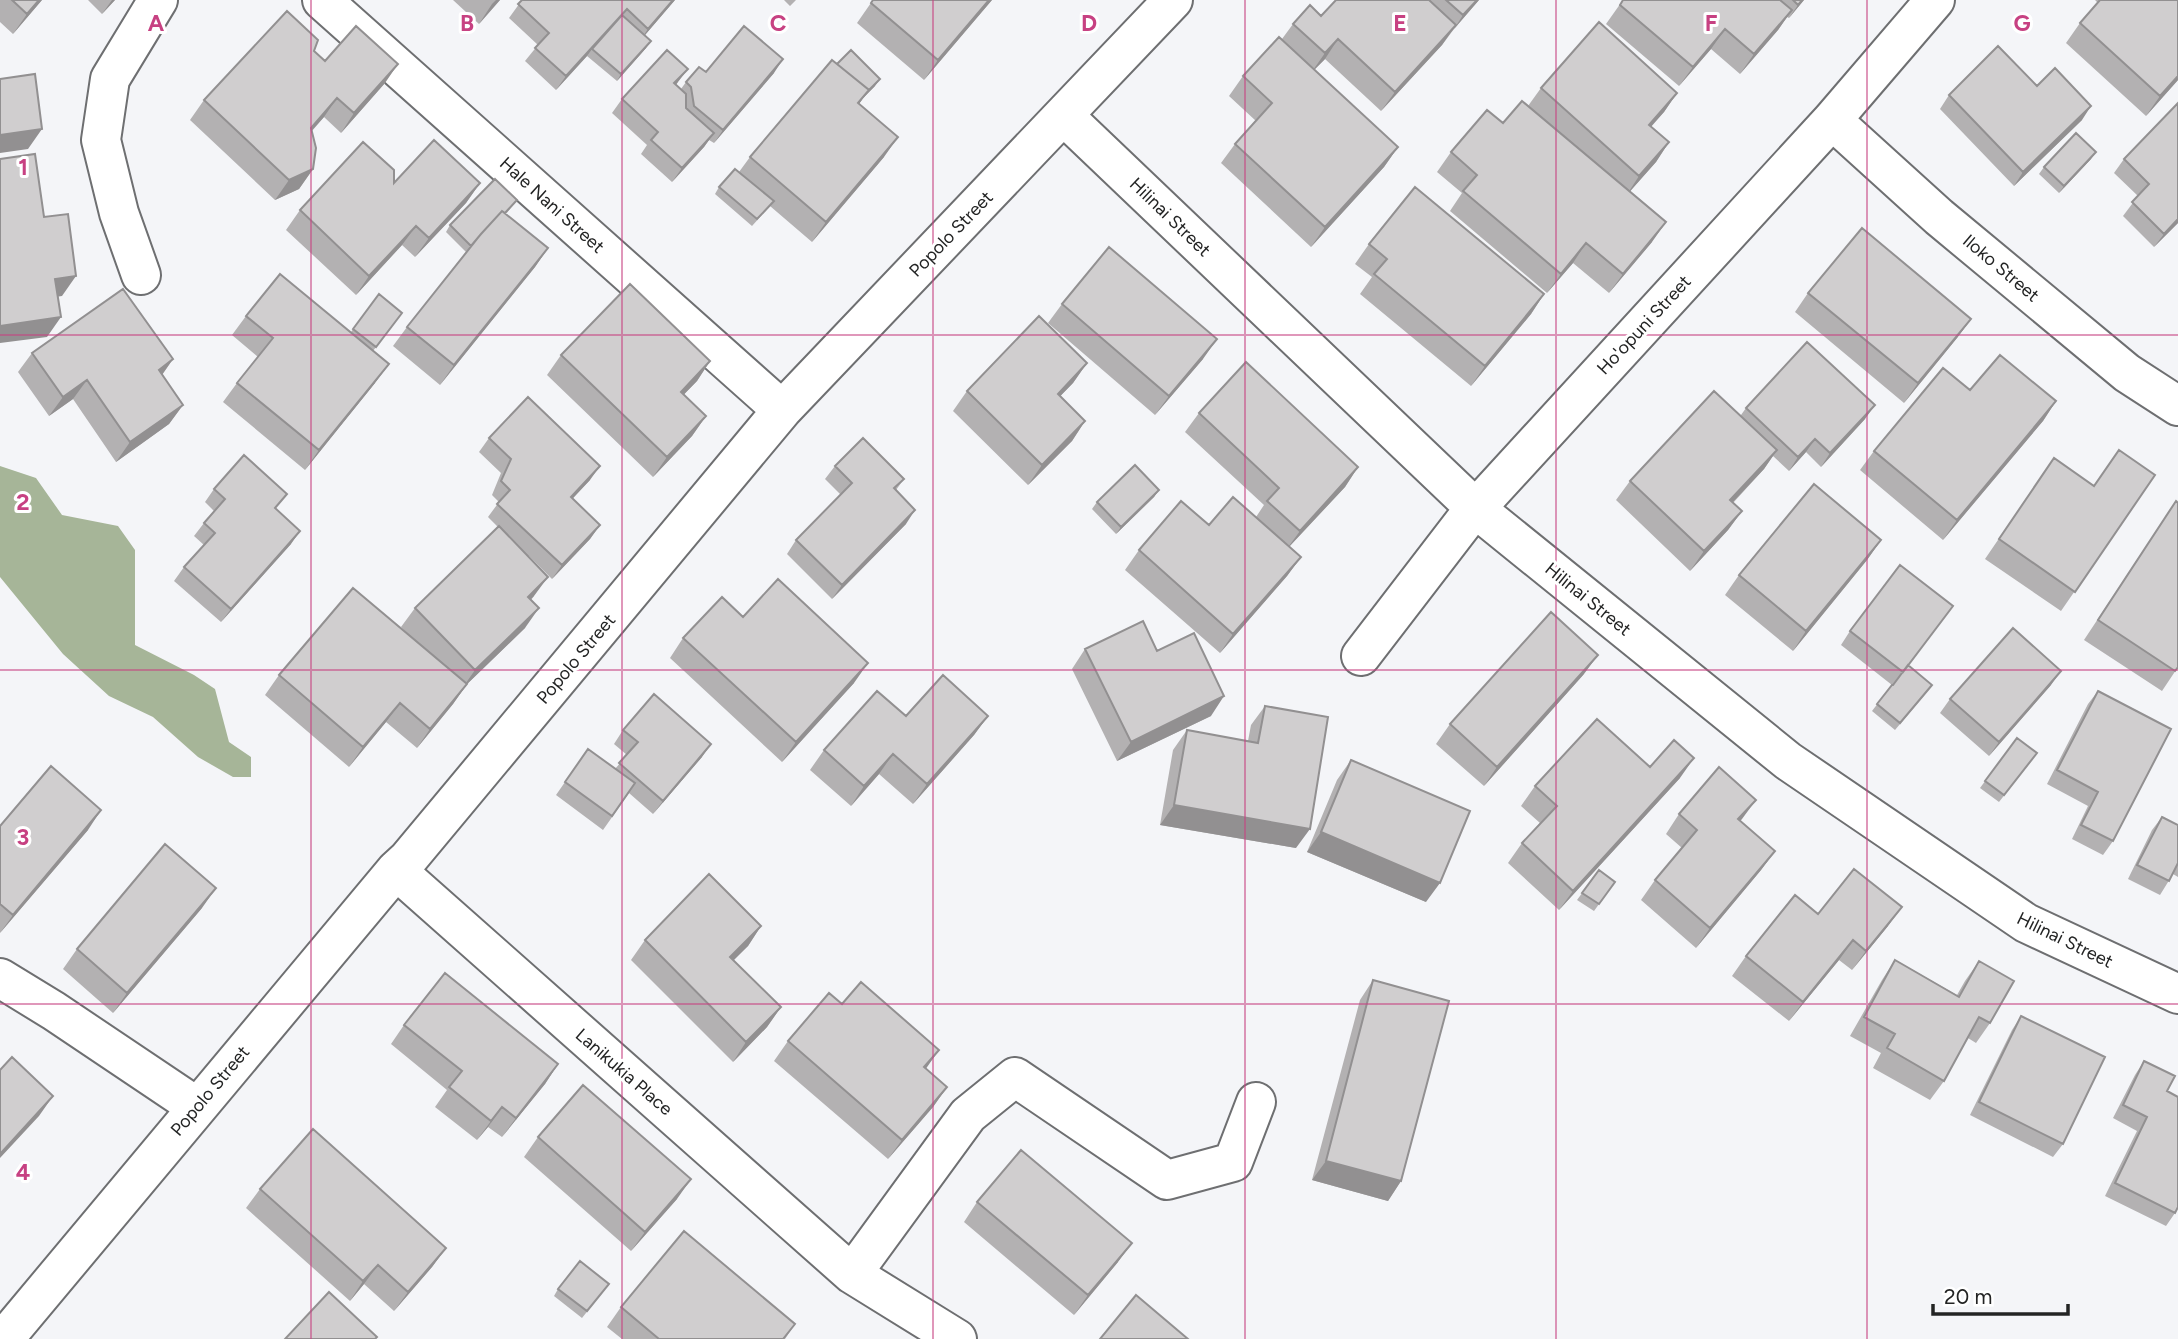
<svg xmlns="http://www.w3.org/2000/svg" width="2178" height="1339" viewBox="0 0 2178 1339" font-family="Figtree,sans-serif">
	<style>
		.forest { fill: #a6b598 }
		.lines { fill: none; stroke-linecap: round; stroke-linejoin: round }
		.minor-casing { stroke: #6e6f71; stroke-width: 42 }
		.minor { stroke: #fff; stroke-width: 38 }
		.wall { fill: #b3b1b2 }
		.shaded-wall { fill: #929091 }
		.building { fill: #d0cecf; stroke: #929091; stroke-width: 2 }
		.grid { fill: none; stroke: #c74182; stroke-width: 2; stroke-opacity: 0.55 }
		.labels { text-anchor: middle; stroke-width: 6; stroke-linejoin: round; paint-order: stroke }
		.street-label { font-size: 18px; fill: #232424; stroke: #fff }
		.grid-label { font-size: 23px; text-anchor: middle; font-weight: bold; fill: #c74182; stroke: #fff; stroke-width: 6; stroke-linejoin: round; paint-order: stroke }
	</style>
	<rect width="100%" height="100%" fill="#f4f5f8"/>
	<path class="forest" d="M0 466 36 478 62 515 118 526 135 550V645L194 675 215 689 229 742 251 757V777H233L198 757 153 717 109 696 63 654 0 577Z"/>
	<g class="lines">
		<g class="minor-casing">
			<path id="minor" d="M322 0 782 410
				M1064 116 1475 508 1788 761 2026 923 2178 994
				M1832 120 1939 217 2127 373 2178 406
				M141 275 119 213 101 140 110 79 158 0
				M1361 656 1467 518 1832 120 1935 0
				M396 870 852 1274 957 1339
				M0 978 54 1011 197 1107
				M852 1274 968 1115 1015 1077 1167 1180 1233 1162 1256 1102
				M4 1339 396 870 408 859 782 410 1173 0"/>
		</g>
		<use href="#minor" class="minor"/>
	</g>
	<path class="wall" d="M0 0H42L13 34 0 22Z
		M88 0H115L102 14Z
		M453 0H500L479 24Z
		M522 0H675L645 35 646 48 617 81 587 56 556 90 525 61 538 45 509 18Z
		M784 0H796L790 6Z
		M873 0H992L924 80 857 23Z
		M1336 0H1479L1454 29 1442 45 1381 111 1325 59 1314 70 1398 147 1384 167 1311 247 1221 163 1235 144 1256 121 1229 96 1243 76 1282 39 1293 24 1321 16Z
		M1623 0H1804L1789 18 1787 17 1778 30 1740 74 1711 49 1679 86 1606 24Z
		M2095 0H2178V80L2146 116 2066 43 2080 23 2098 3Z
		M314 51 325 61 385 83 341 133 324 117 312 131 313 169 299 189 275 200 190 120 204 100Z
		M837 64 875 86 863 98 859 104 884 157 812 242 770 206 752 226 715 194 719 187 739 172 750 157Z
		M706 72 774 73 714 143 709 140 704 147 672 182 641 154 647 145 612 113 622 99 678 82 676 85 681 89 686 82Z
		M2037 86 2082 120 2014 186 1940 109 1949 95Z
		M1541 88 1677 93 1664 112 1651 126 1669 142 1656 162 1629 192 1652 242 1609 293 1573 263 1547 293 1450 211 1462 193 1437 172 1451 152 1503 123 1528 106Z
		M2178 103V223L2154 247 2123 216 2138 196 2114 173 2124 159Z
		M2091 159 2059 193 2039 174 2044 167Z
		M394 183H480L466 203 415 257 402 245 356 295 286 230 300 210Z
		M517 200 506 214 548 248 535 267 440 385 393 346 407 327 466 252 446 232 450 225Z
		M1369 244 1544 294 1531 314 1471 386 1360 294 1372 277 1355 264Z
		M1808 293 1971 319 1957 338 1904 403 1795 312Z
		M379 294 402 313 373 351 375 383 305 470 223 402 237 383 258 357 232 335 246 316 351 332Z
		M1062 304 1203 359 1155 415 1048 323Z
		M32 353 173 359 162 375 183 405 169 424 116 462 73 399 49 416 18 372Z
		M561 355 710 361 697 381 683 395 706 416 692 436 653 477 547 375Z
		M1087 363 1073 383 1060 396 1085 421 1072 441 1028 485 953 411 967 391Z
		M1970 390 2056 401 2043 421 1943 540 1860 470 1874 451Z
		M1746 408 1865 419 1821 467 1806 452 1789 471 1773 456 1764 469 1733 503 1742 511 1728 530 1690 571 1616 500 1630 481 1741 415Z
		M1199 413 1358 467 1345 487 1289 547 1301 557 1287 576 1220 653 1125 570 1139 550 1209 525 1256 517 1264 505 1185 432Z
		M489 438 590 480 572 499 600 525 590 539 552 579 529 556 534 596 531 600 525 628 467 684 453 704 417 748 386 722 349 767 265 695 279 675 408 634 401 627 415 608 498 527 488 517 499 502 492 495 501 473 479 452Z
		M2054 458 2094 486 2155 475 2061 611 1985 559Z
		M835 466 904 479 896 490 906 524 832 599 787 554 796 540 841 495 825 479Z
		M214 489 276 509 291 544 221 622 174 581 184 567 204 545 194 536 204 523 214 511 205 502Z
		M1159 490 1154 497 1116 534 1092 509 1097 502Z
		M2176 501 2178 667 2162 691 2084 640Z
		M1881 540 1867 560 1793 651 1725 595 1739 575Z
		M1953 606 1908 665 1927 692 1895 730 1872 711 1892 685 1841 645 1850 631Z
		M743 617 854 683 782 762 670 658 683 638Z
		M1085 649 1157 651 1211 716 1117 761 1072 669Z
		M1584 674 1484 786 1436 744 1450 724Z
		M2051 685 1989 756 1940 713 1950 699Z
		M2098 691 2113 841 2103 855 2072 839 2088 806 2047 784 2088 704Z
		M1265 706 1296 848 1160 825 1173 750 1187 730 1248 741 1251 725Z
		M906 716H988L974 735 913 804 879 774 851 806 810 770 824 750Z
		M623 730 702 757 653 814 629 793 603 830 556 795 588 749 615 769 627 755 614 744Z
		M2017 738 2032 760 1999 802 1980 788Z
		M1351 760 1426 902 1307 852 1337 780Z
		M1650 767 1680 778 1559 910 1508 863 1522 843 1540 823 1521 806 1535 786Z
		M1679 814 1740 821 1775 851 1761 870 1696 948 1641 900 1655 880 1682 848 1666 834Z
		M2162 817 2178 825V877L2173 874 2160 895 2128 879 2152 830Z
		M0 826 88 830 0 933Z
		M1599 870 1615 882 1594 911 1577 900Z
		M202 908 113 1013 63 969 77 949Z
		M761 926 748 946 733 960 781 1007 767 1027 733 1062 631 960 645 940Z
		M1888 926 1852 970 1839 960 1789 1021 1732 976 1746 956Z
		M1895 960 1957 995 1965 981 1979 961 1990 1023 1976 1043 1968 1038 1944 1081 1930 1100 1873 1068 1881 1053 1850 1036 1882 980Z
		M1373 980 1401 1181 1388 1201 1312 1180 1360 1000Z
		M842 1004 926 1069 947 1087 933 1107 888 1159 774 1061 788 1041Z
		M2021 1016 2063 1144 2053 1157 1970 1115 2012 1030Z
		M404 1025 558 1064 545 1084 502 1137 488 1127 477 1140 435 1107 447 1090 391 1044Z
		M2144 1061 2167 1091 2175 1213 2166 1226 2105 1196 2137 1131 2113 1118 2135 1075Z
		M538 1137 677 1199 631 1251 524 1157Z
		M260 1189 446 1248 432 1267 394 1311 364 1284 350 1301 246 1208Z
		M977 1202 1118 1262 1074 1315 964 1222Z
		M609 1284 582 1318 554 1296 558 1289Z
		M621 1307 795 1324 785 1339H622L607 1327Z"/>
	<path class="shaded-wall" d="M39 0H42L13 34 27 14Z
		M112 0H115L102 14Z
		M496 0H500L479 24 492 4Z
		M673 0H675L639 42 648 29Z
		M989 0H992L924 80 938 60Z
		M1477 0H1479L1454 29 1463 15Z
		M1802 0H1804L1789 18 1798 5Z
		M627 9 617 22 592 49 587 56 556 90 566 76Z
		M1792 10 1778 30 1740 74 1754 54Z
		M1456 25 1442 45 1381 111 1395 92Z
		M1725 29 1711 49 1679 86 1693 67Z
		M1338 39 1325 59 1311 73 1325 53Z
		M651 41 646 48 617 81 621 74Z
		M783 59 774 73 714 143 723 130Z
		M398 64 385 83 341 133 354 113Z
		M688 69 678 82 665 97 674 83Z
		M2178 76V80L2146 116 2160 96Z
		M880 79 875 86 863 98 855 110 861 98Z
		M1677 93 1664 112 1636 144 1649 125Z
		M337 98 324 117 297 147 311 128Z
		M2091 106 2082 120 2014 186 2023 172Z
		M42 129 28 149 0 153V135Z
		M714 133 704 147 672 182 682 168Z
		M898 137 884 157 812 242 826 222Z
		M1669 142 1656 162 1626 196 1639 176Z
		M1398 147 1384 167 1311 247 1325 227Z
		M2096 152 2091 159 2059 193 2064 186Z
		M313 169 299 189 275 200 289 180Z
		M480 183 466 203 415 257 429 238Z
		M2178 219V223L2154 247 2164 234Z
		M1666 222 1652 242 1609 293 1623 274Z
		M416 226 402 245 356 295 369 276Z
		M1586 243 1573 263 1547 293 1561 274Z
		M548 248 535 267 440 385 454 365Z
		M76 276 62 296 42 299 55 279Z
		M1544 294 1531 314 1471 386 1485 366Z
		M61 317 47 337 0 343V326Z
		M1971 319 1957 338 1904 403 1918 383Z
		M1217 339 1203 359 1155 415 1169 396Z
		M173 359 159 379V370Z
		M710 361 697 381 667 412 681 392Z
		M1087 363 1073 383 1044 413 1058 394Z
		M389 364 375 383 305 470 319 450Z
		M87 380 73 399 49 416 63 397Z
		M2056 401 2043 421 1943 540 1957 520Z
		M183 405 169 424 116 462 130 442Z
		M1875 405 1865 419 1821 467 1830 453Z
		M706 416 692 436 653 477 667 457Z
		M1085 421 1072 441 1028 485 1042 465Z
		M1815 439 1806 452 1789 471 1798 457Z
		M1777 450 1764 469 1716 520 1730 500Z
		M600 466 590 480 561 511 571 497Z
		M1358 467 1345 487 1286 550 1300 531Z
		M1159 490 1154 497 1116 534 1121 527Z
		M915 510 906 524 832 599 842 585Z
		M1742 511 1728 530 1690 571 1704 551Z
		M600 525 590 539 552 579 562 565Z
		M300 531 291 544 221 622 231 609Z
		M1881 540 1867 560 1793 651 1806 631Z
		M1301 557 1287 576 1220 653 1233 634Z
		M548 577 534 596 514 616 528 597Z
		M539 608 525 628 461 690 475 670Z
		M1598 655 1584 674 1484 786 1497 767Z
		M868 663 854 683 782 762 796 742Z
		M2061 671 2051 685 1989 756 1999 742Z
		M467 684 453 704 417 748 430 729Z
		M1224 696 1211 716 1117 761 1131 742Z
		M400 703 386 722 349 767 363 747Z
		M988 716 974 735 913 804 927 784Z
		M711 744 702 757 653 814 663 801Z
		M893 754 879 774 851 806 864 786Z
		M1694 758 1680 778 1559 910 1573 891Z
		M1756 800 1742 819 1725 839 1738 819Z
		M1174 805 1310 829 1296 848 1160 825Z
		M101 810 88 830 0 933 13 915Z
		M1321 832 1440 883 1426 902 1307 852Z
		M1775 851 1761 870 1696 948 1710 928Z
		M216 888 202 908 113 1013 127 993Z
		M1902 907 1888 926 1852 970 1866 951Z
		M761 926 748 946 717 977 730 957Z
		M1853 940 1839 960 1789 1021 1803 1002Z
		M781 1007 767 1027 733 1062 746 1042Z
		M939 1050 925 1070 924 1067Z
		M558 1064 545 1084 502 1137 516 1118Z
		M947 1087 933 1107 888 1159 902 1140Z
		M53 1096 39 1116 0 1158V1154Z
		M502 1107 488 1127 477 1140 491 1121Z
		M1326 1161 1401 1181 1388 1201 1312 1180Z
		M691 1179 677 1199 631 1251 645 1232Z
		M1132 1243 1118 1262 1074 1315 1088 1295Z
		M446 1248 432 1267 394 1311 408 1292Z
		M378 1265 364 1284 350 1301 363 1281Z"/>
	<path class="building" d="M12 0H39L27 14Z
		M522 0H673L648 29 627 9 566 76 535 48 549 33 518 4Z
		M873 0H989L938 60 871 3Z
		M1336 0H1429L1456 25 1395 92 1338 39 1325 53 1293 24 1310 5 1321 16Z
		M1446 0H1477L1463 15Z
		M1623 0H1780L1792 10 1754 54 1725 29 1693 67 1620 5Z
		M1793 0H1802L1798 5Z
		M2100 0H2178V76L2160 96 2080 23Z
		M287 11 318 40 314 51 325 61 356 26 398 64 354 113 337 98 311 128 316 148 313 169 289 180 204 100Z
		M622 15 651 41 621 74 592 49Z
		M1599 22 1677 93 1649 125 1669 142 1639 176 1541 88Z
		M744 26 783 59 723 130 694 106 691 87 686 82 699 67 706 72Z
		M1279 37 1398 147 1325 227 1235 144 1272 103 1243 76Z
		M1998 46 2037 86 2055 68 2091 106 2023 172 1949 95Z
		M667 50 688 69 674 83 686 94V108L714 133 682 168 651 140 658 132 622 99Z
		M851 50 880 79 868 91 869 90 837 64Z
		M832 60 869 90 858 103 898 137 826 222 750 157Z
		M35 74 42 129 0 135V79Z
		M1522 101 1666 222 1623 274 1586 243 1561 274 1463 191 1477 175 1451 152 1487 110 1503 123Z
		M2178 103V219L2164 234 2132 202 2149 184 2124 159Z
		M2076 133 2096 152 2064 186 2044 167Z
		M434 140 480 183 429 238 416 226 369 276 300 210 363 142 394 170V183Z
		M35 154 44 217 68 214 76 276 55 279 61 317 0 326V159Z
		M735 169 774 201 757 219 719 187Z
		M495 179 517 200 505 213 502 211 481 234 471 246 450 225Z
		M1415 187 1544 294 1485 366 1374 274 1387 259 1369 244Z
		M502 211 548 248 454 365 407 327 481 234Z
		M1862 228 1971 319 1918 383 1808 293Z
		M1109 247 1217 339 1169 396 1062 304Z
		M280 274 389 364 319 450 237 383 273 338 246 316Z
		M630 284 710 361 681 392 706 416 667 457 561 355Z
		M123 289 173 359 159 370 183 405 130 442 87 380 63 397 32 353Z
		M379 294 402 313 376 347 353 329Z
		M1039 316 1087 363 1058 394 1085 421 1042 465 967 391Z
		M1807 342 1875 405 1830 453 1815 439 1798 457 1746 408Z
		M2000 355 2056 401 1957 520 1874 451 1943 368 1970 390Z
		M1246 362 1358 467 1300 531 1267 501 1279 488 1199 413Z
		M1714 391 1777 450 1730 500 1742 511 1704 551 1630 481Z
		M528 397 600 466 571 497 600 525 562 565 497 504 510 490 501 481 511 459 489 438Z
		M863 438 904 479 894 488 915 510 842 585 796 540 852 483 835 466Z
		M2119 450 2155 475 2075 592 1999 539 2054 458 2094 486Z
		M244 455 287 494 275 508 300 531 231 609 184 567 215 533 204 523 225 499 214 489Z
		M1135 465 1159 490 1121 527 1097 502Z
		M1814 484 1881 540 1806 631 1739 575Z
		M1233 497 1301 557 1233 634 1139 550 1181 501 1209 525Z
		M2176 501 2178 503V667L2175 671 2098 620Z
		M499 526 548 577 528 597 539 608 475 670 415 608Z
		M1900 565 1953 606 1903 672 1850 631Z
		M778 579 868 663 796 742 683 638 722 597 743 617Z
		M353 588 467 684 430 729 400 703 363 747 279 675Z
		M1551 612 1598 655 1497 767 1450 724Z
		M1143 621 1157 651 1194 633 1224 696 1131 742 1085 649Z
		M2013 628 2061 671 1999 742 1950 699Z
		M1908 665 1932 685 1900 723 1877 704 1892 685H1893Z
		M943 675 988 716 927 784 893 754 864 786 824 750 877 691 906 716Z
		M2098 691 2171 729 2113 841 2081 825 2098 792 2057 770Z
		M654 694 711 744 663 801 619 763 638 742 623 730Z
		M1265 706 1328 717 1310 829 1174 805 1187 730 1258 743Z
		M1597 719 1650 767 1674 740 1694 758 1573 891 1522 843 1557 806 1535 786Z
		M2017 738 2037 753 2004 795 1985 781Z
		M588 749 635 783 612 816 565 782Z
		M1351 760 1470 811 1440 883 1321 832Z
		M51 766 101 810 13 915 0 904V826Z
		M1719 767 1756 800 1738 819 1775 851 1710 928 1655 880 1697 830 1679 814Z
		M2162 817 2178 825V863L2169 881 2137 865Z
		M165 844 216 888 127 993 77 949Z
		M1854 869 1902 907 1866 951 1853 940 1803 1002 1746 956 1795 895 1818 914Z
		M1599 870 1615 882 1599 904 1582 893Z
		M709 874 761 926 730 957 781 1007 746 1042 645 940Z
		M1895 960 1959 997 1979 961 2014 981 1990 1023 1979 1017 1944 1081 1887 1048 1895 1034 1864 1017Z
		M445 973 558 1064 516 1118 502 1107 491 1121 449 1087 462 1071 404 1025Z
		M1373 980 1449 1001 1401 1181 1326 1161Z
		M861 982 939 1050 924 1067 947 1087 902 1140 788 1041 829 993 842 1004Z
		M2021 1016 2105 1057 2063 1144 1979 1102Z
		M12 1057 53 1096 0 1154V1070Z
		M2144 1061 2175 1076 2167 1091 2178 1097V1207L2175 1213 2115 1183 2147 1117 2123 1105Z
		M583 1085 691 1179 645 1232 538 1137Z
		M313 1129 446 1248 408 1292 378 1265 363 1281 260 1189Z
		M1021 1150 1132 1243 1088 1295 977 1202Z
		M684 1231 795 1324 783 1339H659L621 1307Z
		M580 1261 609 1284 587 1311 558 1289Z
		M329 1292 377 1337 375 1339H285Z
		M1136 1295 1188 1339H1100Z"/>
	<path class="grid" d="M311 0V1339M622 0V1339M933 0V1339M1245 0V1339M1556 0V1339M1867 0V1339M0 335H2178M0 670H2178M0 1004H2178"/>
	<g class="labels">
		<g class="street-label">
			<text transform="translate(552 205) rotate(42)" y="6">Hale Nani Street</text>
			<text transform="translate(1170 217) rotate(44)" y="6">Hilinai Street</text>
			<text transform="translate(951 234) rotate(-46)" y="6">Popolo Street</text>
			<text transform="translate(2001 268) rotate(40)" y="6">Iloko Street</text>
			<text transform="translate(1644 325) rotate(-47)" y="6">Ho'opuni Street</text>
			<text transform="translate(1588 599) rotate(39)" y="6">Hilinai Street</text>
			<text transform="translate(576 659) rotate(-50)" y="6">Popolo Street</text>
			<text transform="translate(2065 940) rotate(26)" y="6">Hilinai Street</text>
			<text transform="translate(624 1072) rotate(41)" y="6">Lanikukia Place</text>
			<text transform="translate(210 1091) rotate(-50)" y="6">Popolo Street</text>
		</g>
	</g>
	<g class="grid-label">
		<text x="156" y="31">A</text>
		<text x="467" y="31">B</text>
		<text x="778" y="31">C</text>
		<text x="1089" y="31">D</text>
		<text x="1400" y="31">E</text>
		<text x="1711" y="31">F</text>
		<text x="2022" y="31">G</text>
		<text x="23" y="175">1</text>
		<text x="23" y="510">2</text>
		<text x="23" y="845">3</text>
		<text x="23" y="1180">4</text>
	</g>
	<path d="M1933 1304v10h135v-10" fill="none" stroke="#232424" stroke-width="3.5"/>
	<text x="1944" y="1304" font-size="21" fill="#232424" stroke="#ffffff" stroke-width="5" paint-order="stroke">20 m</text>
</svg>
